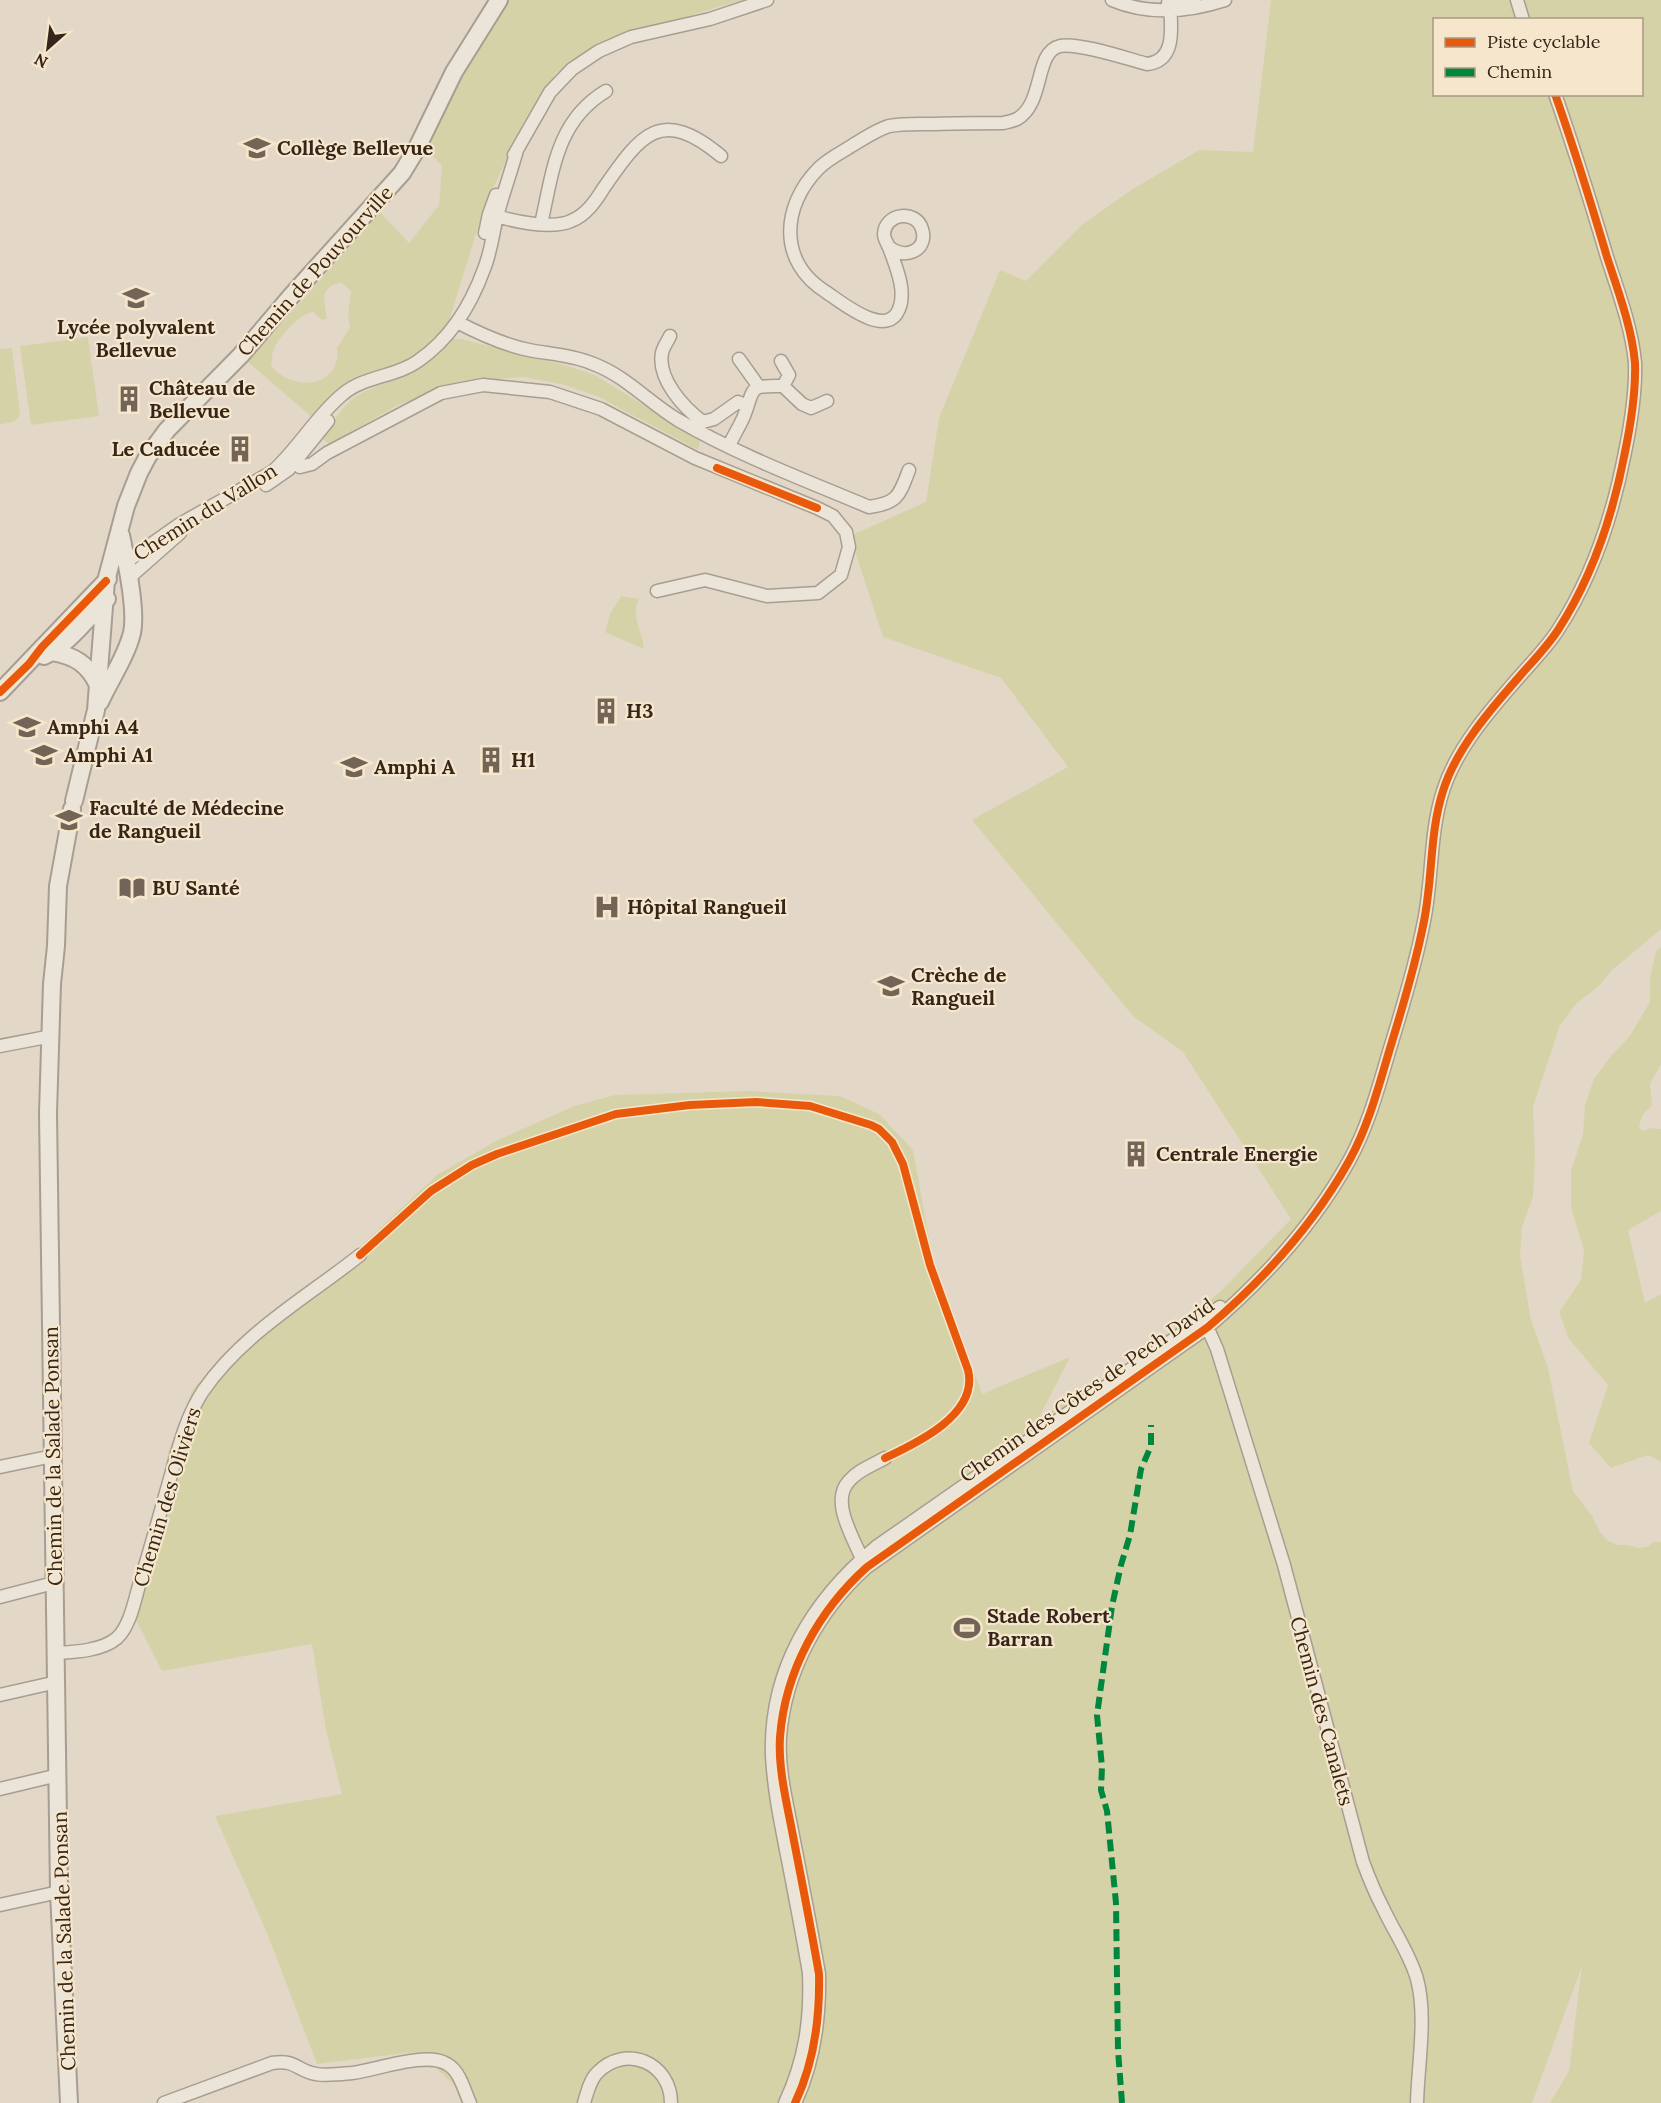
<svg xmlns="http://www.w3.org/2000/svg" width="1661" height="2103" viewBox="0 0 1661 2103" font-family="Lora,serif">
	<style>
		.green { fill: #d6d2a8; fill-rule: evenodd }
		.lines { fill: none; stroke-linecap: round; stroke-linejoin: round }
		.minor-casing { stroke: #a89d91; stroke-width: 15 }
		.tertiary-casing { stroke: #a89d91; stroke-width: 20 }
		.minor { stroke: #ebe4d9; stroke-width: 12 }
		.tertiary { stroke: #ebe4d9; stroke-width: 16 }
		.quiet { stroke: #00873e; stroke-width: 6; stroke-dasharray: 12 6; stroke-linecap: butt }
		.cycleway-casing { stroke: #f6e6cb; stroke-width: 11 }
		.cycleway { stroke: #e8590c; stroke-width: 8 }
		.labels { text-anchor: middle; stroke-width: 4.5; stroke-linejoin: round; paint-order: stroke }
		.poi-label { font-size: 20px; font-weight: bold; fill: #35251a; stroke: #f6e6cb; text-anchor: start }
		.street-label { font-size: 20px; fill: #35251a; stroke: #f6e6cb }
	</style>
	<rect width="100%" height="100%" fill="#e3d8c7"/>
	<path class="green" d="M504 0H742L611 39 556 73 523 127 486 202 449 321 435 341 399 366 348 382 331 397 313 418 248 362 380 212 409 243 439 205 442 166 426 149 427 139ZM342 283 351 291 348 316 350 328 337 348C342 388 291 393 271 365 272 359 272 351 275 346 282 334 300 314 313 312L322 320 327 318C324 300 319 286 342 283Z
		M1271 0H1661V929L1611 971 1598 987 1576 1004 1560 1025 1533 1107 1535 1156 1533 1197 1522 1227 1520 1256 1531 1320 1548 1368 1573 1491 1592 1516 1600 1532 1608 1541 1618 1545H1628L1638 1548 1646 1547 1654 1542H1661V2103H1550L1569 2071 1582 1966 1532 2103H461L454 2085 436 2068 417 2067 415 2052 317 2064 267 1933 215 1816 342 1794 326 1730 312 1644 162 1671 136 1620 168 1452 193 1389 221 1358 363 1244 437 1175 498 1140 574 1106 615 1095 748 1091 840 1096 879 1114 913 1150 932 1255 982 1394 1070 1357 1038 1420 1134 1359 1220 1292 1291 1219 1183 1052 1133 1016 972 820 1068 767 1001 678 883 637 850 536 926 502 939 418 1000 270 1026 281 1083 224 1133 189 1199 150 1253 152ZM1434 20H1642V94H1434Z
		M88 337 99 416 31 425 20 346Z
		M453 339H461L568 366 595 375 700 440 698 450 599 397 565 385 524 377 471 381 398 405 329 444 323 439C332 425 340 408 354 398 370 386 391 383 409 374 425 366 440 351 453 339Z
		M12 348 20 413C17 423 10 423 0 424V349Z
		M621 596 639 599C630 618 643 631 644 649L605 632 610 614Z
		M1661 947V1064L1650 1084 1652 1105 1642 1116 1639 1127 1643 1131 1650 1128 1661 1129V1211L1628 1230 1645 1303 1661 1294V1462L1648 1455 1611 1468 1589 1443 1608 1385 1569 1339 1559 1312 1581 1280 1584 1250 1571 1208V1171L1583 1134 1585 1105 1594 1079 1611 1056 1629 1037 1650 1002V978L1656 951Z"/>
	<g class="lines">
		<g class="minor-casing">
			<path id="minor" d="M1112 0C1150 16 1188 12 1225 0
				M1517 0 1523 20
				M1168 3 1194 0
				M514 155 550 92 572 69 599 51 631 37 710 19 767 0
				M490 214C511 221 551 230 571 221 586 215 595 202 603 189 640 136 660 105 721 156
				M541 224C553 172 556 121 606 91
				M485 233 489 214 496 195
				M888 246C903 261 929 251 922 229 916 209 885 213 884 234 884 239 887 243 889 247 895 265 907 290 899 309 887 340 841 302 826 292 778 262 781 206 819 168 828 159 842 152 853 145 865 138 876 130 889 126 904 123 920 124 935 124 958 123 980 123 1003 123 1007 122 1013 121 1017 119 1045 103 1034 52 1060 46 1078 42 1128 59 1147 64 1177 61 1171 26 1170 4
				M457 322C480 334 504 345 529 350 549 354 572 355 591 363 625 375 648 402 678 420 738 455 805 480 869 507 898 503 899 496 909 470
				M670 336C668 341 663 347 662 353 657 379 684 408 703 422L714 419 738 402 747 406
				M739 359 759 387
				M781 361 789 375 783 386
				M729 446C733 436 740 426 744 416 755 388 747 385 783 386L802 404 811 408 827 401
				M291 453V459L300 467 312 464 327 453 441 393 483 385 550 392 601 409 695 458 817 508 833 516 846 532 849 547 841 575 818 593 767 596 705 580 657 591
				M266 485 289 469 328 421
				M126 562 180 524 272 472C298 449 316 416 343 394 364 376 396 377 418 361 450 339 471 305 484 269 491 252 493 233 497 216 503 194 511 172 517 150
				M129 578 180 533
				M0 1046 52 1036
				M1204 1320 1217 1349 1284 1565 1363 1862C1369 1878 1375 1893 1383 1908 1394 1932 1410 1954 1417 1979 1427 2016 1418 2064 1417 2103
				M0 1467 53 1456
				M866 1565 862 1559C853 1537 830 1501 849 1481 858 1470 873 1465 885 1458
				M0 1597 46 1585H55
				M56 1653C74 1652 102 1651 117 1638 129 1627 134 1604 138 1589 150 1551 160 1513 171 1475 179 1446 186 1417 203 1391 243 1333 306 1298 360 1255
				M0 1695 57 1682
				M0 1789 50 1777H58
				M0 1905 59 1892
				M164 2103 272 2063C296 2059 297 2071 316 2074 326 2076 342 2074 352 2073 377 2070 426 2051 447 2064 460 2071 464 2090 470 2103
				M584 2103C587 2093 590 2080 597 2073 626 2043 671 2063 671 2103
				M785 2103C805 2060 811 2020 809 1973 803 1937 796 1901 789 1865 782 1829 774 1793 772 1756 769 1671 812 1600 876 1547L1220 1307
				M795 2103C814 2063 820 2019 819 1974 811 1928 802 1882 793 1836 787 1804 778 1769 780 1737 785 1671 819 1610 867 1567L1208 1327C1263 1280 1314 1224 1349 1161 1369 1125 1379 1085 1391 1045 1403 1006 1415 966 1423 926 1433 882 1429 834 1443 791 1456 749 1490 710 1519 677 1532 662 1547 647 1558 630 1593 576 1613 515 1625 452 1631 423 1636 393 1635 363 1632 328 1618 291 1607 257 1591 203 1574 148 1555 94"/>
		</g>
		<g class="tertiary-casing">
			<path id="tertiary" d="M52 652C75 656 88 664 98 685
				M44 656C69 644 87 618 107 599
				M0 692 108 579
				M100 702C110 680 126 657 132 633 137 610 126 560 121 535
				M74 801 96 710 106 581 126 506 139 473 148 456 167 430 241 355 292 295 402 173 416 150 454 72 499 0
				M69 2103 59 1892 48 1113 52 984 56 946 58 886 72 809"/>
		</g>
		<use href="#minor" class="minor"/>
		<use href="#tertiary" class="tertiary"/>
		<path class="quiet" d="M1122 2103 1118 2050 1116 1903 1107 1811 1101 1790 1102 1767 1097 1715 1112 1606 1121 1565 1130 1535 1141 1469 1151 1446V1425"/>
		<g class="cycleway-casing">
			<path id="cycleway" d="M717 468 817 508
				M0 692 29 664 42 647 106 581
				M360 1255 431 1191 472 1165 497 1154 616 1114 690 1105 756 1102 810 1106 871 1125 879 1129 892 1142 903 1164 930 1265 968 1370C979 1414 917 1443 885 1458
				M795 2103C814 2063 820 2019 819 1974 811 1928 802 1882 793 1836 787 1804 778 1769 780 1737 785 1671 819 1610 867 1567L1208 1327C1263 1280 1314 1224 1349 1161 1369 1125 1379 1085 1391 1045 1403 1006 1415 966 1423 926 1433 882 1429 834 1443 791 1456 749 1490 710 1519 677 1532 662 1547 647 1558 630 1593 576 1613 515 1625 452 1631 423 1636 393 1635 363 1632 328 1618 291 1607 257 1591 203 1574 148 1555 94"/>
		</g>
		<use href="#cycleway" class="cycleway"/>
	</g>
	<defs>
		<g id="school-bare" transform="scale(2.07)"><path d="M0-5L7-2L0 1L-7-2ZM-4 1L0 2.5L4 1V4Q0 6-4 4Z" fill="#726457" stroke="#f6e6cb" stroke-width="2.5" paint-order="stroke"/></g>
		<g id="building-bare" transform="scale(2.07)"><path d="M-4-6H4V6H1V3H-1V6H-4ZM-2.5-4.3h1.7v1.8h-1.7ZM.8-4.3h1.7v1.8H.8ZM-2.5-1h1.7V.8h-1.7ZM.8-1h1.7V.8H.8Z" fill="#726457" stroke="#f6e6cb" stroke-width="2.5" paint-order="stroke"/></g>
		<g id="university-bare" transform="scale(2.07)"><path d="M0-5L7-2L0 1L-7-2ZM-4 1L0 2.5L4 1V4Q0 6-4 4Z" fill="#726457" stroke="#f6e6cb" stroke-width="2.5" paint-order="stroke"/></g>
		<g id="library-bare" transform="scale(2.07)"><path d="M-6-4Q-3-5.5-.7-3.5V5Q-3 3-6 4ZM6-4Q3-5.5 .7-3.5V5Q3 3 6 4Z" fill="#726457" stroke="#f6e6cb" stroke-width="2.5" paint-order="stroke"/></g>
		<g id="hospital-bare" transform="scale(2.07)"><path d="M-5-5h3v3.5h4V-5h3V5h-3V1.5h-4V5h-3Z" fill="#726457" stroke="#f6e6cb" stroke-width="2.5" paint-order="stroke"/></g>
		<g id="stadium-bare" transform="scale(2.07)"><path d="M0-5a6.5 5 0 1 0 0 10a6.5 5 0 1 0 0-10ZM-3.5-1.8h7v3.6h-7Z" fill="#726457" stroke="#f6e6cb" stroke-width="2.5" paint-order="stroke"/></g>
	</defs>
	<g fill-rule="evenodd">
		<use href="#school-bare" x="257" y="148"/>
		<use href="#school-bare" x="136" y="298"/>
		<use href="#building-bare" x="129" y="399"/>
		<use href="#building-bare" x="240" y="449"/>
		<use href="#building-bare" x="606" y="711"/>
		<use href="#university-bare" x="27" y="727"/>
		<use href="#university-bare" x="44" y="755"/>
		<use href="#building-bare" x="491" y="760"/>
		<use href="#university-bare" x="354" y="767"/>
		<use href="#university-bare" x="69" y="820"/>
		<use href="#library-bare" x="132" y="888"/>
		<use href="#hospital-bare" x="607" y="907"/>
		<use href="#school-bare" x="891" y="986"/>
		<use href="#building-bare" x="1136" y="1154"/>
		<use href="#stadium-bare" x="967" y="1628"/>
	</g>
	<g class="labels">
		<g class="poi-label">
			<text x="277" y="155">Collège Bellevue</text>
			<text x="136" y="334" text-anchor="middle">Lycée polyvalent<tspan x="136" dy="23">Bellevue</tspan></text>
			<text x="149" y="395">Château de<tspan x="149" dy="23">Bellevue</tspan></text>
			<text x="220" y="456" text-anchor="end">Le Caducée</text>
			<text x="626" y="718">H3</text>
			<text x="47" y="734">Amphi A4</text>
			<text x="64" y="762">Amphi A1</text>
			<text x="511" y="767">H1</text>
			<text x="374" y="774">Amphi A</text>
			<text x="89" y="815">Faculté de Médecine<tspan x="89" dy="23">de Rangueil</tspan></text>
			<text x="152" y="895">BU Santé</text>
			<text x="627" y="914">Hôpital Rangueil</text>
			<text x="911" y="982">Crèche de<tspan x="911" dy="23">Rangueil</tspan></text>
			<text x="1156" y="1161">Centrale Energie</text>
			<text x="987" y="1623">Stade Robert<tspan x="987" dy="23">Barran</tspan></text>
		</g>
		<g class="street-label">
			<text transform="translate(315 271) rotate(-48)" y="7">Chemin de Pouvourville</text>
			<text transform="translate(205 512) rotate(-32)" y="7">Chemin du Vallon</text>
			<text transform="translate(1087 1390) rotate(-35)" y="7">Chemin des Côtes de Pech David</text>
			<text transform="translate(53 1456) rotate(-91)" y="7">Chemin de la Salade Ponsan</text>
			<text transform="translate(167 1497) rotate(-73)" y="7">Chemin des Oliviers</text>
			<text transform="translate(1322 1711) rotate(75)" y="7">Chemin des Canalets</text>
			<text transform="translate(64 1941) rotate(-92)" y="7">Chemin de la Salade Ponsan</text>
		</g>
	</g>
	<rect x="1433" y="18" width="210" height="78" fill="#f6e6cb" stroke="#a99984" stroke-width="1.5"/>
	<rect x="1445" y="38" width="30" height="9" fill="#e8590c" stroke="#a99984" stroke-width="1.5"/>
	<text x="1487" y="48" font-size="18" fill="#35251a">Piste cyclable</text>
	<rect x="1445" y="68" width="30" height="9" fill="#00873e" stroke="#a99984" stroke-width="1.5"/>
	<text x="1487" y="78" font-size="18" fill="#35251a">Chemin</text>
	<g transform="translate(48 48) rotate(208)" stroke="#f6e6cb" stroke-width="4.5" paint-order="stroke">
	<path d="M0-4.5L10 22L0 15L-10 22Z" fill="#35251a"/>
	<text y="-9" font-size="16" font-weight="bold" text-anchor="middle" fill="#35251a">N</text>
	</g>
</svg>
